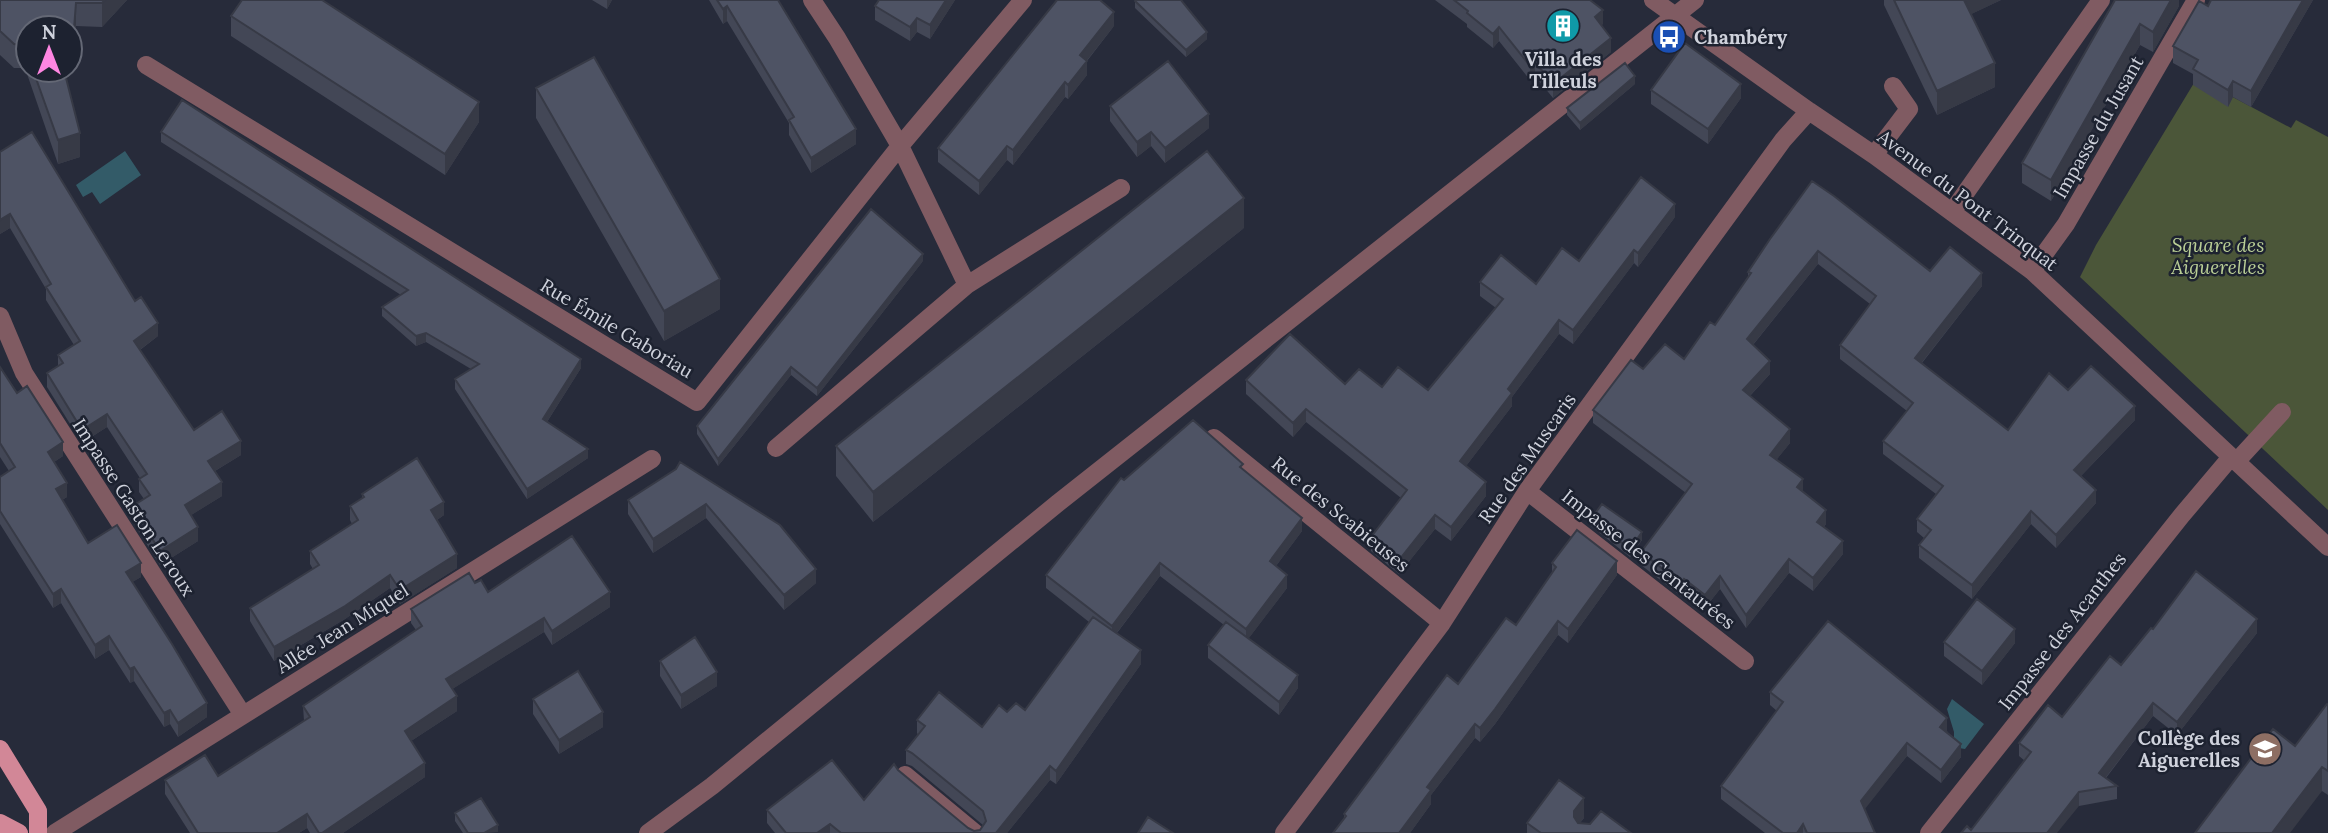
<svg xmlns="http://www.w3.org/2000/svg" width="2328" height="833" viewBox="0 0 2328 833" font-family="Lora,serif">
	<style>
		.green { fill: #4b5639 }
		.water { fill: #335b68 }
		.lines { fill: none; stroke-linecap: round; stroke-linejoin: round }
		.minor { stroke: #805b62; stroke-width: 18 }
		.major { stroke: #d28797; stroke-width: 18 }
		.wall { fill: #434756 }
		.shaded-wall { fill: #373a46 }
		.building { fill: #4e5364; stroke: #373a46; stroke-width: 2 }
		.labels { text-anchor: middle; stroke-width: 5; stroke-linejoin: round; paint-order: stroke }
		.poi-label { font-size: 19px; font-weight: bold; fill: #cfd2dc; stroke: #1d2230; text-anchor: start }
		.street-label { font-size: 19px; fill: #cfd2dc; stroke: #1d2230 }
		.park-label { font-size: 19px; font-style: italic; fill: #bacf96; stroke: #1d2230 }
	</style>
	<rect width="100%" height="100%" fill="#272b3a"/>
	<path class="green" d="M2197 78 2291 128 2296 120 2328 137V510L2080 277 2096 245Z"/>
	<path class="water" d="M125 151 141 175 100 204 92 192 83 197 76 185Z
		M1952 699 1984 724 1965 749 1959 748 1954 744V732L1947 709Z"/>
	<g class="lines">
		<path class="minor" d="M812 0 837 38 900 146 967 285
			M1653 0 1809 111 1874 155 2032 271 2328 547
			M146 65 697 402 900 146 1023 0
			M1874 155 1909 109 1893 86
			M1952 212 2101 0
			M2032 271 2066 224 2196 0
			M0 316 24 373 243 715
			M1214 438 1442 623
			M776 448 967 285 1121 188
			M2236 462 2282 412
			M1527 491 1745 661
			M905 775 975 833
			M55 833 652 459
			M648 833 712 786 1058 503 1695 0
			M1284 833 1442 623 1527 491 1783 140 1809 111
			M1929 833 2182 515 2231 457"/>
		<path class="major" d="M0 749 38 811V833
			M0 823 19 833"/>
	</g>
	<path class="wall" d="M0 0H127L102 27 76 26 74 53H70V28H28V70H64L80 157 58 164 25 68H14L0 55Z
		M592 0H612L607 9Z
		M709 0H778L856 144 811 173 789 135V123L727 21 723 24Z
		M879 0H955L930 39 917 32 910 41 875 20V6Z
		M1435 0H1590L1603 24 1601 25 1611 52 1553 98 1535 76 1530 80 1499 41 1493 48 1467 27V24Z
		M1884 0H2001L1971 14 1995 87 1937 115 1884 5Z
		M2115 0H2179V6L2153 52 2140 45 2051 201 2022 183V163Z
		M2313 0 2251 107 2233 97 2228 107 2193 85V74L2173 63V46L2208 6Z
		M1135 1 1207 39 1186 57 1135 8Z
		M231 16 479 122 445 175 231 36Z
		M1114 26 1087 61V75L1068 99 1065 97 1013 165 1007 160 979 195 938 162V148Z
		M1635 84 1580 130 1567 115V108Z
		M536 88 720 309 664 341 536 118Z
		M1651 90 1741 98 1708 144 1651 104Z
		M1110 106 1209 128 1165 163 1151 146 1137 157 1110 121Z
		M161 132 581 368 547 422 588 458 527 499 455 389V379L471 369 426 342 416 346 382 316V307L401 295 161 142Z
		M0 152 135 301 158 336 140 350 194 430 241 455 215 471 222 496 191 515 198 541 160 565 136 527V504L144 499 139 492V479L140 478 107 427 82 443 47 387V373L58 366V355L74 345 46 300V289L10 228 0 234Z
		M1675 217 1638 267 1634 263 1573 344 1559 334 1512 397V406L1466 466 1486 496 1451 541 1435 529 1399 574 1371 551V537L1401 498 1306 422 1293 437 1246 394V380L1345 384 1428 390 1496 308 1480 296V282L1536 284 1579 261Z
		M1244 228 873 522 836 476V446Z
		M1770 239 1930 271 1982 286 1922 363 2008 430 2068 390 2135 420 2081 476 2096 503 2056 548 2031 524 1972 599 1919 558V545L1924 538 1917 532V519L1936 494 1883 454V441L1907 411 1840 359V345L1870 304 1818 264 1753 345 1770 374 1750 396 1790 443 1776 460 1826 524 1824 527 1843 554 1813 591 1789 573 1746 628 1720 589 1705 608 1684 592 1681 596 1641 565V552L1686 493 1593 423V410L1643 369 1684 359 1715 325 1748 277V272Z
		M923 261 817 396 791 375 718 466 697 434V426Z
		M0 367 17 393 63 456 54 462 67 497 62 500 88 543 141 577 132 582 207 717 178 737 170 724 164 727 134 681 130 683 109 650 95 659 61 603 53 608 0 524V477L9 471 0 457Z
		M676 469 816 583 784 610 706 518 653 553 628 514V500Z
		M1243 469 1302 531 1276 566 1287 588 1248 639 1298 688 1279 715 1208 658V645L1224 625 1160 576 1117 633 1141 664 1056 784 1050 780 1007 833H775L767 823V810L864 800 898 770 968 828 974 831 980 830 983 825 912 766 906 764V750L918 735 917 733V720L982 727 1007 712 1025 710 1089 622 1046 588V575L1124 480Z
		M362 494 444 515 437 520 457 568 400 604 390 588 345 619 274 661 250 621V608L313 569 310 564V551L352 524 350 520V506L362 499Z
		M1591 519 1642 540 1630 557 1591 526Z
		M1552 563 1617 575 1568 643 1558 635 1495 724 1480 742 1475 738 1431 795V804L1410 833H1333L1344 818V814L1458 684 1516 625 1552 574Z
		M475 583 488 592 610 607 552 645 544 632 452 689 457 711 411 741 425 777 343 833H310L307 828 299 833H190L165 794V780L218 776 304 721 303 706 416 630 411 623V609Z
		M2153 629 2257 633 2177 735 2153 716 2106 778 2117 786V799L2079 806 2019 756V743L2062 717 2121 665Z
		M1944 642 2015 643 1982 685 1944 656Z
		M660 661 717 686 681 709 660 676Z
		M1770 692 1947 731 1961 757 1941 783 1907 756 1864 809 1875 833H1765L1721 799V786L1777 711 1770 705Z
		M533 699 603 727 559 754 533 714Z
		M2328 705V795L2322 791 2295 746Z
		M455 813 498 832 463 833 455 821Z
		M1584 818 1580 823 1631 833H1527V823Z"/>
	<path class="shaded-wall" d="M105 0H127L102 27V3Z
		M607 0H612L607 9Z
		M946 0H955L930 39V25Z
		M1961 0H2001L1961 19Z
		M2171 0H2179V6L2153 52V32Z
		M2303 0H2313L2251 107V91Z
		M76 3V26L74 53V29Z
		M727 6V21L723 24V9Z
		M1603 10V24L1595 31V17Z
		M1114 12V26L1080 69V55Z
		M917 18V32L910 41V27Z
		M2140 24V45L2051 201V180Z
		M1499 27V41L1493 48V34Z
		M1207 32V39L1186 57V50Z
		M1611 38V52L1553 98V84Z
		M1087 61V75L1068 99V85Z
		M1535 62V76L1530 80V66Z
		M1995 63V87L1937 115V91Z
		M1635 76V84L1580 130V123Z
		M2233 81V97L2228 107V90Z
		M1065 82V97L1013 165V150Z
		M1741 84V98L1708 144V129Z
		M479 102V122L445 175V154Z
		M1209 114V128L1165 163V148Z
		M856 129V144L811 173V158Z
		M1151 132V146L1137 157V142Z
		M80 133V157L58 164V140Z
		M1007 146V160L979 195V181Z
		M1244 198V228L873 522V492Z
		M1675 204V217L1638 267V253Z
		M10 214V228L0 234V220Z
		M1634 250V263L1573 344V330Z
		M1818 251V264L1747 352V339Z
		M923 254V261L817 396V388Z
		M1982 273V286L1915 371V358Z
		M720 279V309L664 341V311Z
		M1559 320V334L1512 397V406L1460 474V461L1508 389Z
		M158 323V336L134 354V341Z
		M426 333V342L416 346V336Z
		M581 359V368L543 428V419Z
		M1770 361V374L1743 403V390Z
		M791 367V375L718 466V459Z
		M2135 406V420L2074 483V470Z
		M1306 409V422L1293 437V423Z
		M107 414V427L82 443V430Z
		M1790 429V443L1770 468V455Z
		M241 441V455L208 475V461Z
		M63 442V456L48 466V452Z
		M588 449V458L527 499V489Z
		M1803 479V492L1797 487Z
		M222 482V496L185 519V505Z
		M1486 482V496L1451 541V527Z
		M67 483V497L56 503V489Z
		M2096 490V503L2056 548V535Z
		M444 502V515L431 524V510Z
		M706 504V518L653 553V539Z
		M1826 510V524L1817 535V522Z
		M2031 511V524L1972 599V585Z
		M1435 515V529L1399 574V560Z
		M1302 518V531L1270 574V561Z
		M198 527V541L160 565V551Z
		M1642 532V540L1630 557V549Z
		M1843 541V554L1813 591V578Z
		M457 554V568L400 604V590Z
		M1789 559V573L1746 628V615Z
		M1617 561V575L1568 643V629Z
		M141 563V577L126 586V572Z
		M1160 563V576L1112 639V626Z
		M816 569V583L784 610V595Z
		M390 575V588L345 619 274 661V647Z
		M1287 575V588L1246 642V629Z
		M1720 576V589L1705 608V595Z
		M1684 579V592L1681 596V583Z
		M61 589V603L53 608V594Z
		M610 592V607L552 645V631Z
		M544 618V632L446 693V679Z
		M2257 619V633L2177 735V722Z
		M1558 621V635L1495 724 1480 742V728Z
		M2015 629V643L1982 685V671Z
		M109 636V650L95 659V645Z
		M1141 650V664L1056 784V771Z
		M134 667V681L130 683V669Z
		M717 672V686L681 709V695Z
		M1298 675V688L1279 715V702Z
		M457 696V711L405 745V731Z
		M207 703V717L178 737V723Z
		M2153 703V716L2099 786V773Z
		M170 710V724L164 727V713Z
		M603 712V727L559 754V740Z
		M1947 718V731L1940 740V727Z
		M1475 724V738L1431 795V804L1410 833H1399L1427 787Z
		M1907 743V756L1861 814V801Z
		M1961 744V757L1941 783V770Z
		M425 763V777L343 833H322Z
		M1050 766V780L1007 833H996Z
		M2322 767V791L2290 833H2272Z
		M2079 792V806L2057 833H2047Z
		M1584 798V818L1574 830V811Z
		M307 814V828L299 833H277Z
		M830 824V833H817Z
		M1803 824V833H1797Z
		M498 825V832L484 833Z"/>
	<path class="building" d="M0 0H105L102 3H76L74 29H70V28H28V54L25 45 14 44 0 31Z
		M242 0H322L479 102 445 154 231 16Z
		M717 0H778L856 129 811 158 789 120 794 117 727 6 723 9Z
		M879 0H946L930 25 917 18 910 27 875 6Z
		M1057 0H1100L1114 12 1080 55 1087 61 1068 85 1065 82 1013 150 1007 146 979 181 938 148Z
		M1136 0H1181L1207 32 1186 50 1135 1Z
		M1454 0H1590L1603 10 1595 17 1611 38 1553 84 1535 62 1530 66 1499 27 1493 34 1467 13 1468 11Z
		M1894 0H1964L1995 63 1937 91Z
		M2115 0H2171L2153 32 2140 24 2051 180 2022 163Z
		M2211 0H2303L2251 91 2233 81 2228 90 2193 69 2198 60 2173 46 2199 1 2208 6Z
		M1685 43 1741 84 1708 129 1651 90Z
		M594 57 720 279 664 311 536 88Z
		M1168 61 1209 114 1165 148 1151 132 1137 142 1110 106Z
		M1625 63 1635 76 1580 123 1567 108Z
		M33 70H64L80 133 58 140Z
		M182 100 581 359 543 419 588 449 527 489 455 379 479 364 426 333 416 336 382 307 408 290 161 132Z
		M32 132 135 301 141 297 158 323 134 341 194 430 222 411 241 441 208 461 222 482 185 505 198 527 160 551 136 513 140 511 136 504 150 495 139 479 147 474 107 414 82 430 47 373 63 363 58 355 80 341 46 287 51 284 10 214 0 220V152Z
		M1207 151 1244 198 873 492 836 446Z
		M1641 177 1675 204 1638 253 1634 250 1573 330 1559 320 1508 389 1512 393 1460 461 1486 482 1451 527 1435 515 1399 560 1371 537 1407 490 1306 409 1293 423 1246 380 1290 334 1345 384 1359 369 1382 387 1398 367 1428 390 1503 299 1480 282 1501 255 1536 284 1562 248 1579 261Z
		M1812 181 1834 196 1930 271 1950 247 1982 273 1915 358 2008 430 2049 373 2068 390 2091 366 2135 406 2074 470 2096 490 2056 535 2031 511 1972 585 1919 545 1931 530 1917 519 1943 486 1883 441 1913 403 1840 345 1876 296 1818 251 1747 339 1770 361 1743 390 1790 429 1770 455 1803 479 1797 487 1826 510 1817 522 1843 541 1813 578 1789 559 1746 615 1720 576 1705 595 1684 579 1681 583 1641 552 1692 484 1593 410 1631 360 1643 369 1665 344 1684 359 1710 322 1715 325 1751 273 1748 272 1770 239Z
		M871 209 923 254 817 388 791 367 718 459 697 426Z
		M0 367 17 393 27 386 63 442 48 452 67 483 56 489 88 543 117 525 141 563 126 572 172 644 207 703 178 723 170 710 164 713 134 667 130 669 109 636 95 645 61 589 53 594 0 511V477L15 467 0 443Z
		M1193 420 1243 464 1240 467 1302 518 1270 561 1287 575 1246 629 1160 563 1112 626 1046 575 1121 478 1124 480Z
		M417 458 444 502 431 510 457 554 400 590 390 575 345 606 274 647 250 608 319 565 310 551 358 520 350 506 364 497 362 494Z
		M680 462 780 525 816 569 784 595 706 504 653 539 628 500 676 469Z
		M1602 504 1642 532 1630 549 1591 519Z
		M1577 530 1617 561 1568 629 1558 621 1495 709 1480 728 1475 724 1427 787 1431 790 1399 833H1333L1346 816 1344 814 1447 675 1458 684 1506 618 1516 625 1556 567 1552 563Z
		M572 536 610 592 552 631 544 618 446 679 457 696 405 731 425 763 322 833H319L307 814 277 833H198L165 780 205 755 218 776 310 717 303 706 422 626 411 609 469 573 475 583 481 580 488 592Z
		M2196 571 2257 619 2177 722 2153 703 2099 773 2117 786 2079 792 2047 833H1961L1967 826 1971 830 2031 752 2019 743 2048 705 2062 717 2110 656 2121 665 2151 628 2153 629Z
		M1977 599 2015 629 1982 671 1944 642Z
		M1093 617 1141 650 1056 771 1050 766 996 833H841L830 824 817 833H786L767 810 832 760 864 800 894 764 898 770 968 828 974 831 980 830 986 821 983 811 912 753 906 750 925 726 917 720 939 692 982 727 999 705 1007 712 1016 703 1025 710Z
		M1828 621 1947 718 1940 727 1961 744 1941 770 1907 743 1861 801 1875 833H1807L1803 824 1797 833H1783L1721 786 1783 702 1770 692Z
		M1226 622 1298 675 1279 702 1208 645Z
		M695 637 717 672 681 695 660 661Z
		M578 671 603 712 559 740 533 699Z
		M2327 704 2328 705V771L2322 767 2272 833H2195L2273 729 2295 746Z
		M1559 780 1584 798 1574 811V817L1578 823 1590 824 1601 811 1631 833H1541L1527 823Z
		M481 798 498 825 484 833H468L455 813Z
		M1148 817 1173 833H1138Z"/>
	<defs>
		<g id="building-disc" transform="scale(1.75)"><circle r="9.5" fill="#0f9aa8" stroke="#1d2230"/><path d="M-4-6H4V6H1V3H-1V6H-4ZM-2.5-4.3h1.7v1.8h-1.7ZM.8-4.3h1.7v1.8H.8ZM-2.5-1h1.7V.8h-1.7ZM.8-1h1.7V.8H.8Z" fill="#fff"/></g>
		<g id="bus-disc" transform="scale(1.75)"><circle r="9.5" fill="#1a4fb4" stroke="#1d2230"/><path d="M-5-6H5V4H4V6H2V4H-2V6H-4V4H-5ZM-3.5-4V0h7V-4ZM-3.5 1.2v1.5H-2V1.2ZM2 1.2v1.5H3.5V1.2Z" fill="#fff"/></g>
		<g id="school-disc" transform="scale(1.75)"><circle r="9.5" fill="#8d6e63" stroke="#1d2230"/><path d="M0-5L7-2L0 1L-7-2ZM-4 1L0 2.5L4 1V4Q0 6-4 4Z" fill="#fff"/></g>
	</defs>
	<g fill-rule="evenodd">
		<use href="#building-disc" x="1563" y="26"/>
		<use href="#bus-disc" x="1669" y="37"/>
		<use href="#school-disc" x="2265" y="749"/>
	</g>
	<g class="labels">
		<g class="poi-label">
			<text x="1694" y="44">Chambéry</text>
			<text x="1563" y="66" text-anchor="middle">Villa des<tspan x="1563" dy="22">Tilleuls</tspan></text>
			<text x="2240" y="745" text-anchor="end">Collège des<tspan x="2240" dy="22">Aiguerelles</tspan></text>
		</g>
		<g class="street-label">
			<text transform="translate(2098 127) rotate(-60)" y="7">Impasse du Jusant</text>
			<text transform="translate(1968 200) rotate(37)" y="7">Avenue du Pont Trinquat</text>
			<text transform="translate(617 328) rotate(31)" y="7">Rue Émile Gaboriau</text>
			<text transform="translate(1527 458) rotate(-55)" y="7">Rue des Muscaris</text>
			<text transform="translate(134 507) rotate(57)" y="7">Impasse Gaston Leroux</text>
			<text transform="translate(1341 514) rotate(39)" y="7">Rue des Scabieuses</text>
			<text transform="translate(1649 559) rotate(38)" y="7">Impasse des Centaurées</text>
			<text transform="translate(342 628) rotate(-32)" y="7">Allée Jean Miquel</text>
			<text transform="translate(2062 631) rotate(-52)" y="7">Impasse des Acanthes</text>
		</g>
		<g class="park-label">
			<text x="2218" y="252">Square des<tspan x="2218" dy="22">Aiguerelles</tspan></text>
		</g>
	</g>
	<g transform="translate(49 49)"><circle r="33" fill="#1d2230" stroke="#646875" stroke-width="2"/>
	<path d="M0-5L12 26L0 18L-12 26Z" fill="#fe86e1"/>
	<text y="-10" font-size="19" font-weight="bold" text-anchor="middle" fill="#cfd2dc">N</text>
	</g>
</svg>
